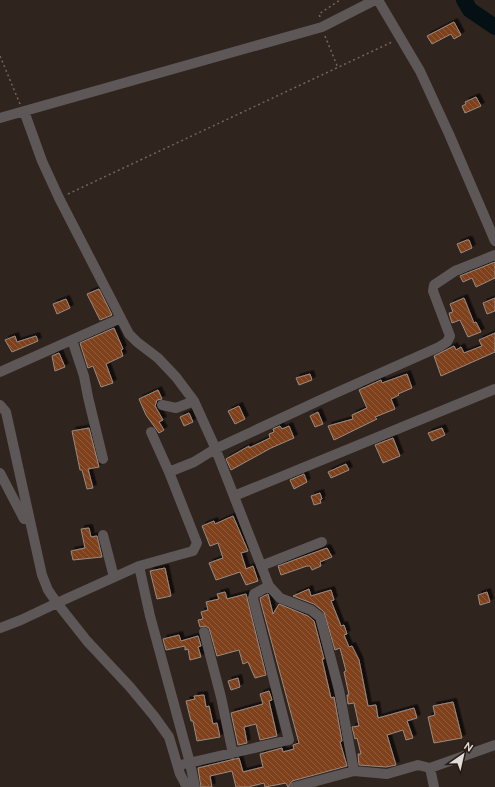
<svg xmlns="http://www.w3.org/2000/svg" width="495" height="787" viewBox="0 0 495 787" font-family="Ubuntu,sans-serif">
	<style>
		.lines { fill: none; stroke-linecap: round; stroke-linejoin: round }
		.river { stroke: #041013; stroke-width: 16 }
		.building { fill: url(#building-back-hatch); stroke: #998b83; filter: url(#shadow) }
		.path { stroke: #716761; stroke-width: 1.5; stroke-dasharray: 2 3; stroke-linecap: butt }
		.minor { stroke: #5e5758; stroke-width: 10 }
	</style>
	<defs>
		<pattern id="building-back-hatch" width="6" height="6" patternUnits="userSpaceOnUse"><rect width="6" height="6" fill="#7f411a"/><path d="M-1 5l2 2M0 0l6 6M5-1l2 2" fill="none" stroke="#915c3b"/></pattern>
		<filter id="shadow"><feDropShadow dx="3.5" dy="-3.5" stdDeviation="0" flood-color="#0009"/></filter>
	</defs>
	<rect width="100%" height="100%" fill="#30241e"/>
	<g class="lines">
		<path class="river" d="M464 0 470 10 495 27"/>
	</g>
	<path class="building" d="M454 22 461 35 454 39 451 34 432 44 427 36Z
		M476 97 481 106 465 113 462 106 466 104 465 102Z
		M467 240H469L472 248 461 253 457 244Z
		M495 262V278L476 287 472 278 463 282 460 276Z
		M99 289 112 315 100 320 87 294Z
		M464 298 474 323 476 322 481 332 468 337 460 320 452 323 449 313 453 312 450 304Z
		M495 298V311L487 314 483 303Z
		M66 299 70 308 57 314 53 304Z
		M114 328 123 349 121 350 123 356 106 364 113 383 101 387 93 366 88 368 80 343Z
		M495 333V352L441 376 434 356 454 346 456 350 461 347 464 353 482 346 479 340Z
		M15 336 17 342 36 336 38 341 12 352 5 340Z
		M59 353 65 367 55 371 52 356Z
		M310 374 312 380 299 385 296 378Z
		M407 374 412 388 398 394 399 395 391 399 395 409 375 417 377 419 334 440 328 426 353 419 352 415 367 408 359 390 381 380 382 383Z
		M158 390 162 399 157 400 155 406 163 420 159 422 164 430 159 433 146 415 139 399Z
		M239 406 245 419 235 424 228 411Z
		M318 412 323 424 315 427 310 416Z
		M189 413 193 422 184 426 180 417Z
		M280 426 282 429 289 426 294 438 271 448 231 470 226 459 249 446V448L270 438 269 434 274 432 273 429Z
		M89 428 99 467 88 469 93 488 87 489 82 470H80L72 431Z
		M442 428 445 435 432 441 428 433Z
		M393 438 400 456 383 463 375 445Z
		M346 464 349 470 331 478 328 472Z
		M304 474 307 482 294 489 290 480Z
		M320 493 322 499 320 500 321 503 314 505 311 496Z
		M233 516 248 551 241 553 246 569 253 566 258 581 246 585 240 572 216 580 209 563 223 558 218 543 210 546 202 526 214 521 215 524Z
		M89 528 91 537 97 536 102 557 73 560 71 551 85 548 81 529Z
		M327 548 332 557 320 562 321 566 312 570 310 566H307L281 575 278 566Z
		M165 568 171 596 157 599 150 571Z
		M309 589 311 596 331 590 334 600 331 601 341 626 344 625 347 634 344 635 349 647 352 646 359 660 368 706 376 705 378 718 414 708 417 718 407 721 413 738 406 740 403 730 387 735 396 765 386 767 359 765 358 754H361L357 738 355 739 352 727 359 726 354 703 348 704 347 695H349L344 672 346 671 340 648 335 650 324 612 314 604 293 596Z
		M225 592 227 599 246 594 266 675 255 678 248 662 243 664 239 650 217 656 209 628 205 626 200 627 198 620 203 619 201 612 208 610 206 602 219 599 217 594Z
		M487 592 490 602 480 605 478 595Z
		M268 594 273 614 279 604 308 616 314 621 324 659H322L327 681 331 698 334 697 342 741 340 742 347 766 292 781 288 787 286 783 265 787 264 783 248 787H236L232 771 210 776 212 787H201L198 768 239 758 243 772 263 767 260 754 282 748 283 752 294 749 293 745 299 743 261 603 260 598Z
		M179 635 181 641 198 636 201 646 198 647 201 657 190 660 188 649 185 650V646L166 650 163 639Z
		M238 678 240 687 231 690 228 681Z
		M269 691 272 700 269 701 277 736 260 740 256 724 244 727 247 743 238 745 231 713 263 704 260 694Z
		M204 695 206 707 209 706 213 724 217 723 220 737 197 741 193 721H191L186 701 195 699 194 696Z
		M453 702 462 738 434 743 428 717 435 715 433 706Z"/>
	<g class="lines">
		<path class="path" d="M320 17 319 14 340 0
			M325 36 338 68
			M0 56 20 104
			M68 194 392 42"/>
		<path class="minor" d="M378 0 420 71 449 134 495 241
			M24 111 42 161 59 198 129 334 137 342 158 358 176 377 194 401 214 445 269 586 280 598 311 610 320 617 339 690 354 771
			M0 118 322 27 375 0
			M72 340 84 376 88 397 103 459
			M0 372 121 318
			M0 405 6 412 42 575 48 590 57 603 139 566
			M162 405 176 408 194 401
			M151 432 169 472
			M0 473 24 519
			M234 496 495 389
			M103 535 114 577
			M261 566 322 542
			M0 628 21 620 57 603 87 641 130 687 154 716 169 737 180 774 187 787
			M204 632 221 697 233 754
			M184 764 289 740 253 598 254 594 269 586
			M430 768 434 787
			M195 787 190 763 150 616 139 566 193 551 197 543 169 472 194 462 215 449 329 396 439 347 447 342 450 336 433 291 434 285 455 271 495 255
			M294 787 354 771 387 774 418 765 430 768 495 745"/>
	</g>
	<g transform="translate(463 755) rotate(34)" stroke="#261b15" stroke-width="3" paint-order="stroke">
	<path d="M0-3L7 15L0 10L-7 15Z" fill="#e3dbd7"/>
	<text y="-6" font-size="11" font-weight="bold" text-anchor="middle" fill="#e3dbd7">N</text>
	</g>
</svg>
